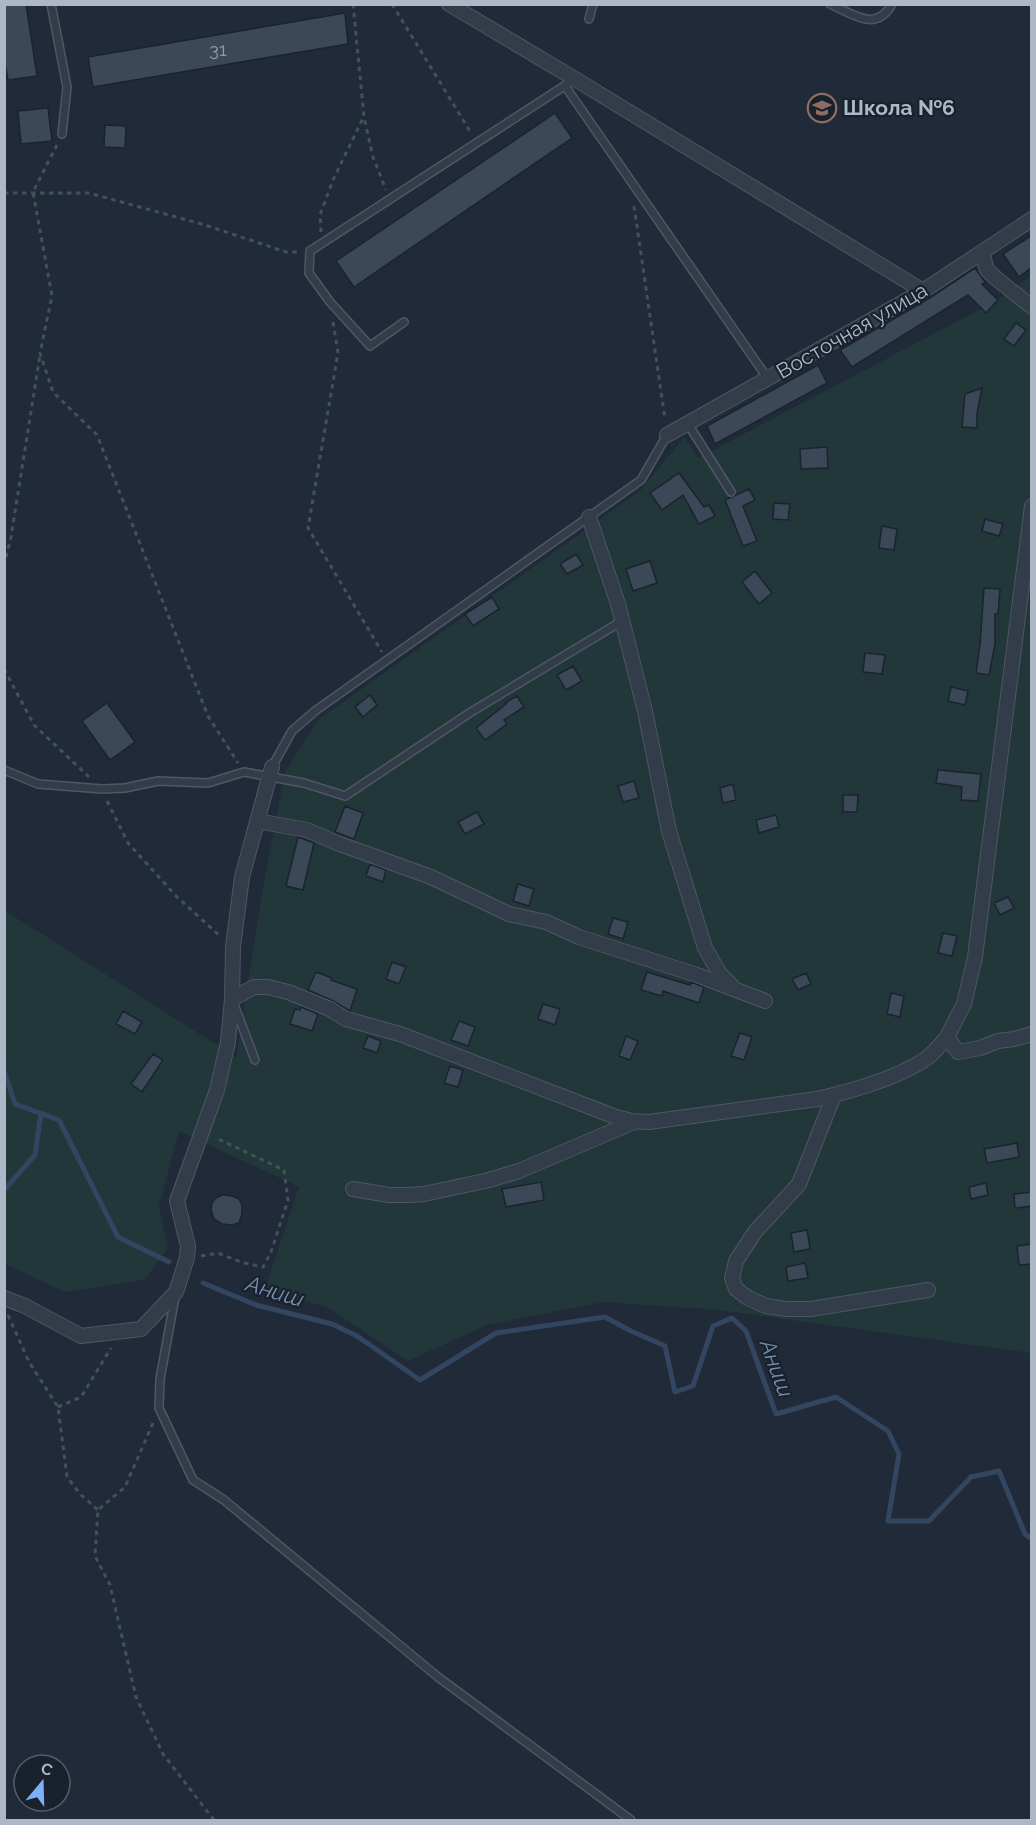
<svg xmlns="http://www.w3.org/2000/svg" width="1036" height="1825" viewBox="0 0 1036 1825" font-family="Raleway,sans-serif">
	<style>
		.green { fill: #223739 }
		.lines { fill: none; stroke-linecap: round; stroke-linejoin: round }
		.stream { stroke: #324661; stroke-width: 5 }
		.building { fill: #3b4858; stroke: #1b232f; stroke-width: 1.5 }
		.service-casing { stroke: #4e5763; stroke-width: 10 }
		.minor-casing { stroke: #4e5763; stroke-width: 16 }
		.path { stroke: #3f5457; stroke-width: 3; stroke-dasharray: 4.5 4.5; stroke-linecap: butt }
		.service { stroke: #333c49; stroke-width: 7 }
		.minor { stroke: #333c49; stroke-width: 14 }
		.labels { text-anchor: middle; stroke-width: 4.5; stroke-linejoin: round; paint-order: stroke }
		.number-label { font-size: 18px; fill: #909baa }
		.poi-label { font-size: 21px; font-weight: bold; fill: #adb7c5; stroke: #19212d; text-anchor: start }
		.street-label { font-size: 21px; fill: #adb7c5; stroke: #19212d }
		.water-label { font-size: 22px; font-style: italic; fill: #748eaf; stroke: #19212d }
	</style>
	<rect width="100%" height="100%" fill="#202a38"/>
	<path class="green" d="M1031 276V1353L719 1310 604 1302 487 1325 408 1361 327 1307 264 1291 299 1187 179 1131 159 1206 168 1248 144 1280 65 1292 5 1264 4 910 236 1057 264 882 285 772 318 720 640 491 684 437 698 458 994 302Z"/>
	<g class="lines">
		<path class="stream" d="M4 1071 15 1104 59 1120 118 1237 169 1262
			M4 1190 35 1155 41 1113
			M203 1283 256 1305 332 1324 357 1336 420 1380 496 1333 605 1317 631 1331 665 1346 675 1392 693 1386 713 1326 732 1318 746 1331 776 1414 836 1397 888 1431 899 1454 888 1521H929L971 1477 999 1471 1025 1534 1032 1539"/>
	</g>
	<path class="building" d="M4 4H26L37 76 8 80 4 58Z
		M345 13 348 44 93 87 88 57Z
		M48 108 52 141 21 144 18 111Z
		M555 113 572 138 354 287 336 261Z
		M105 125 126 126 125 148 104 147Z
		M1032 235V267L1019 277 1003 254Z
		M975 268 985 282 982 284 998 300 986 313 968 295 852 367 840 350 928 299Z
		M1016 323 1026 330 1014 346 1004 339Z
		M818 365 827 383 715 444 707 426Z
		M982 388 977 413V428L962 427 965 394Z
		M827 447 828 468 801 469 800 449Z
		M679 473 704 507 709 505 715 516 699 524 683 495 662 510 650 493Z
		M749 489 755 500 743 506 757 541 743 546 725 500Z
		M774 503 790 504 788 520 773 519Z
		M985 519 1003 524 999 536 982 531Z
		M882 526 897 529 894 550 879 548Z
		M576 554 583 565 567 574 560 564Z
		M650 561 657 583 633 591 626 569Z
		M755 571 772 593 759 604 742 582Z
		M984 588 1000 589 998 614H995V644L989 675 976 673 980 644Z
		M492 597 499 609 473 626 465 614Z
		M865 653 885 655 882 674 863 672Z
		M573 666 582 681 566 690 557 675Z
		M951 687 968 691 965 705 948 701Z
		M370 695 377 705 363 717 355 707Z
		M517 696 524 707 504 720 507 724 485 740 476 728 506 704 505 703Z
		M107 703 135 742 110 760 82 721Z
		M938 770 981 774 978 801 961 800 962 787 936 783Z
		M634 781 639 798 623 802 618 786Z
		M733 784 736 800 723 803 720 788Z
		M843 795H858L857 812H843Z
		M345 806 363 813 354 839 335 832Z
		M477 812 484 824 465 834 458 822Z
		M776 815 779 827 759 833 756 820Z
		M298 837 314 843 303 890 286 886Z
		M370 864 386 870 383 882 366 876Z
		M518 884 534 889 529 906 513 901Z
		M1008 897 1014 908 1000 915 994 903Z
		M613 918 628 922 623 939 608 934Z
		M943 933 957 936 952 956 938 953Z
		M392 962 406 967 399 984 386 979Z
		M316 972 332 978 331 980 357 989 350 1011 333 1001 308 990Z
		M647 972 690 985 691 982 704 987 699 1003 663 991 662 996 641 990Z
		M806 973 811 984 798 990 792 979Z
		M891 993 904 996 900 1017 887 1014Z
		M543 1004 560 1009 555 1025 538 1019Z
		M301 1007 318 1014 312 1031 290 1024 295 1009 300 1010Z
		M123 1011 142 1022 135 1034 116 1024Z
		M459 1021 475 1027 468 1046 451 1040Z
		M740 1033 752 1037 744 1060 731 1056Z
		M368 1036 381 1041 377 1053 363 1048Z
		M626 1036 638 1041 630 1060 619 1056Z
		M153 1054 163 1060 142 1092 131 1084Z
		M450 1066 463 1070 458 1087 444 1083Z
		M1017 1143 1019 1157 987 1163 984 1149Z
		M541 1182 544 1200 506 1207 502 1189Z
		M986 1183 988 1195 971 1199 969 1187Z
		M1032 1192V1206L1015 1208 1014 1194Z
		M222 1195 232 1196 239 1199 242 1205V1214L239 1223 232 1225 222 1224 214 1219 211 1210 212 1203 216 1198Z
		M807 1230 810 1249 794 1252 791 1233Z
		M1032 1244V1264L1019 1265 1017 1246Z
		M805 1263 808 1278 788 1281 786 1267Z"/>
	<g class="lines">
		<g class="service-casing">
			<path id="service" d="M51 4 67 87 62 134
				M830 4C853 14 876 33 892 4
				M589 19 593 4
				M565 86 768 379
				M404 322 370 346 330 302 309 273 310 251 575 79
				M688 424 731 492
				M272 767 292 731 315 711 641 480 667 435
				M4 770 38 784 102 789 125 788 158 781 208 783 244 772 304 783 345 796 471 712 622 621
				M235 1007 255 1060
				M175 1297 160 1379 159 1408 193 1480 224 1500 438 1677 631 1820"/>
		</g>
		<g class="minor-casing">
			<path id="minor" d="M449 4 575 79 923 291
				M982 252 987 270 998 280 1032 307
				M667 435 923 291 1032 219
				M1032 506 975 957 964 1004 947 1037 958 1052 980 1048 998 1041 1014 1039 1032 1034
				M589 517 618 604 645 711 669 831 705 948 720 974 732 986
				M257 821 307 830 337 843 431 877 509 914 546 922 579 937 697 975 765 1001
				M232 999 254 987H268L288 992 330 1009 346 1019 400 1034 616 1117 632 1121 649 1122 817 1099C852 1091 897 1079 927 1058 935 1052 941 1044 947 1037
				M834 1095 799 1184 755 1232 736 1261 732 1278 736 1289 748 1298 766 1306 786 1309H811L928 1290
				M353 1189 389 1195H408L424 1194 489 1180 519 1171 634 1122
				M4 1298 25 1306 81 1336 141 1329 176 1292 187 1258 188 1246 177 1201 217 1090 228 1042 232 999 233 947 242 877 272 767"/>
		</g>
		<path class="path" d="M353 4 364 117 373 157 386 190
			M392 4 471 133
			M57 145 33 192 52 296 40 353 53 392 97 435 208 716 238 763
			M4 193H89L205 225 286 252H300
			M634 206 665 419
			M321 232 320 215 333 180 363 118
			M333 322 338 353 308 528 382 652
			M4 566 11 537 40 355
			M4 669 34 725 89 777
			M107 801 128 843 177 897 221 937
			M201 1256 218 1253 241 1262 263 1267 271 1252 288 1200 284 1170 216 1138
			M8 1315 29 1362 58 1407 67 1477 81 1495 98 1510
			M58 1407 81 1397 111 1348
			M153 1423 125 1487 98 1510 95 1556 110 1585 136 1697 163 1754 214 1820"/>
		<use href="#service" class="service"/>
		<use href="#minor" class="minor"/>
	</g>
	<defs>
		<g id="school-ring" transform="scale(1.5)"><circle r="9.5" fill="#19212d" stroke="#8d6e63" stroke-width="1.5"/><path d="M0-5L7-2L0 1L-7-2ZM-4 1L0 2.5L4 1V4Q0 6-4 4Z" fill="#8d6e63"/></g>
	</defs>
	<g fill-rule="evenodd">
		<use href="#school-ring" x="822" y="108"/>
	</g>
	<g class="labels">
		<g class="number-label">
			<text x="218" y="56">31</text>
		</g>
		<g class="poi-label">
			<text x="843" y="115">Школа №6</text>
		</g>
		<g class="street-label">
			<text transform="translate(852 331) rotate(-30)" y="7">Восточная улица</text>
		</g>
		<g class="water-label">
			<text transform="translate(275 1291) rotate(17)" y="8">Аниш</text>
			<text transform="translate(777 1368) rotate(70)" y="8">Аниш</text>
		</g>
	</g>
	<rect width="1036" height="1825" fill="none" stroke="#adb7c5" stroke-width="12"/>
	<g transform="translate(42 1783) rotate(19)"><circle r="28" fill="#19212d" stroke="#545d6a" stroke-width="1.5"/>
	<path d="M0-4.5L10 22L0 15L-10 22Z" fill="#7daffb"/>
	<text y="-9" font-size="16" font-weight="bold" text-anchor="middle" fill="#adb7c5">С</text>
	</g>
</svg>
